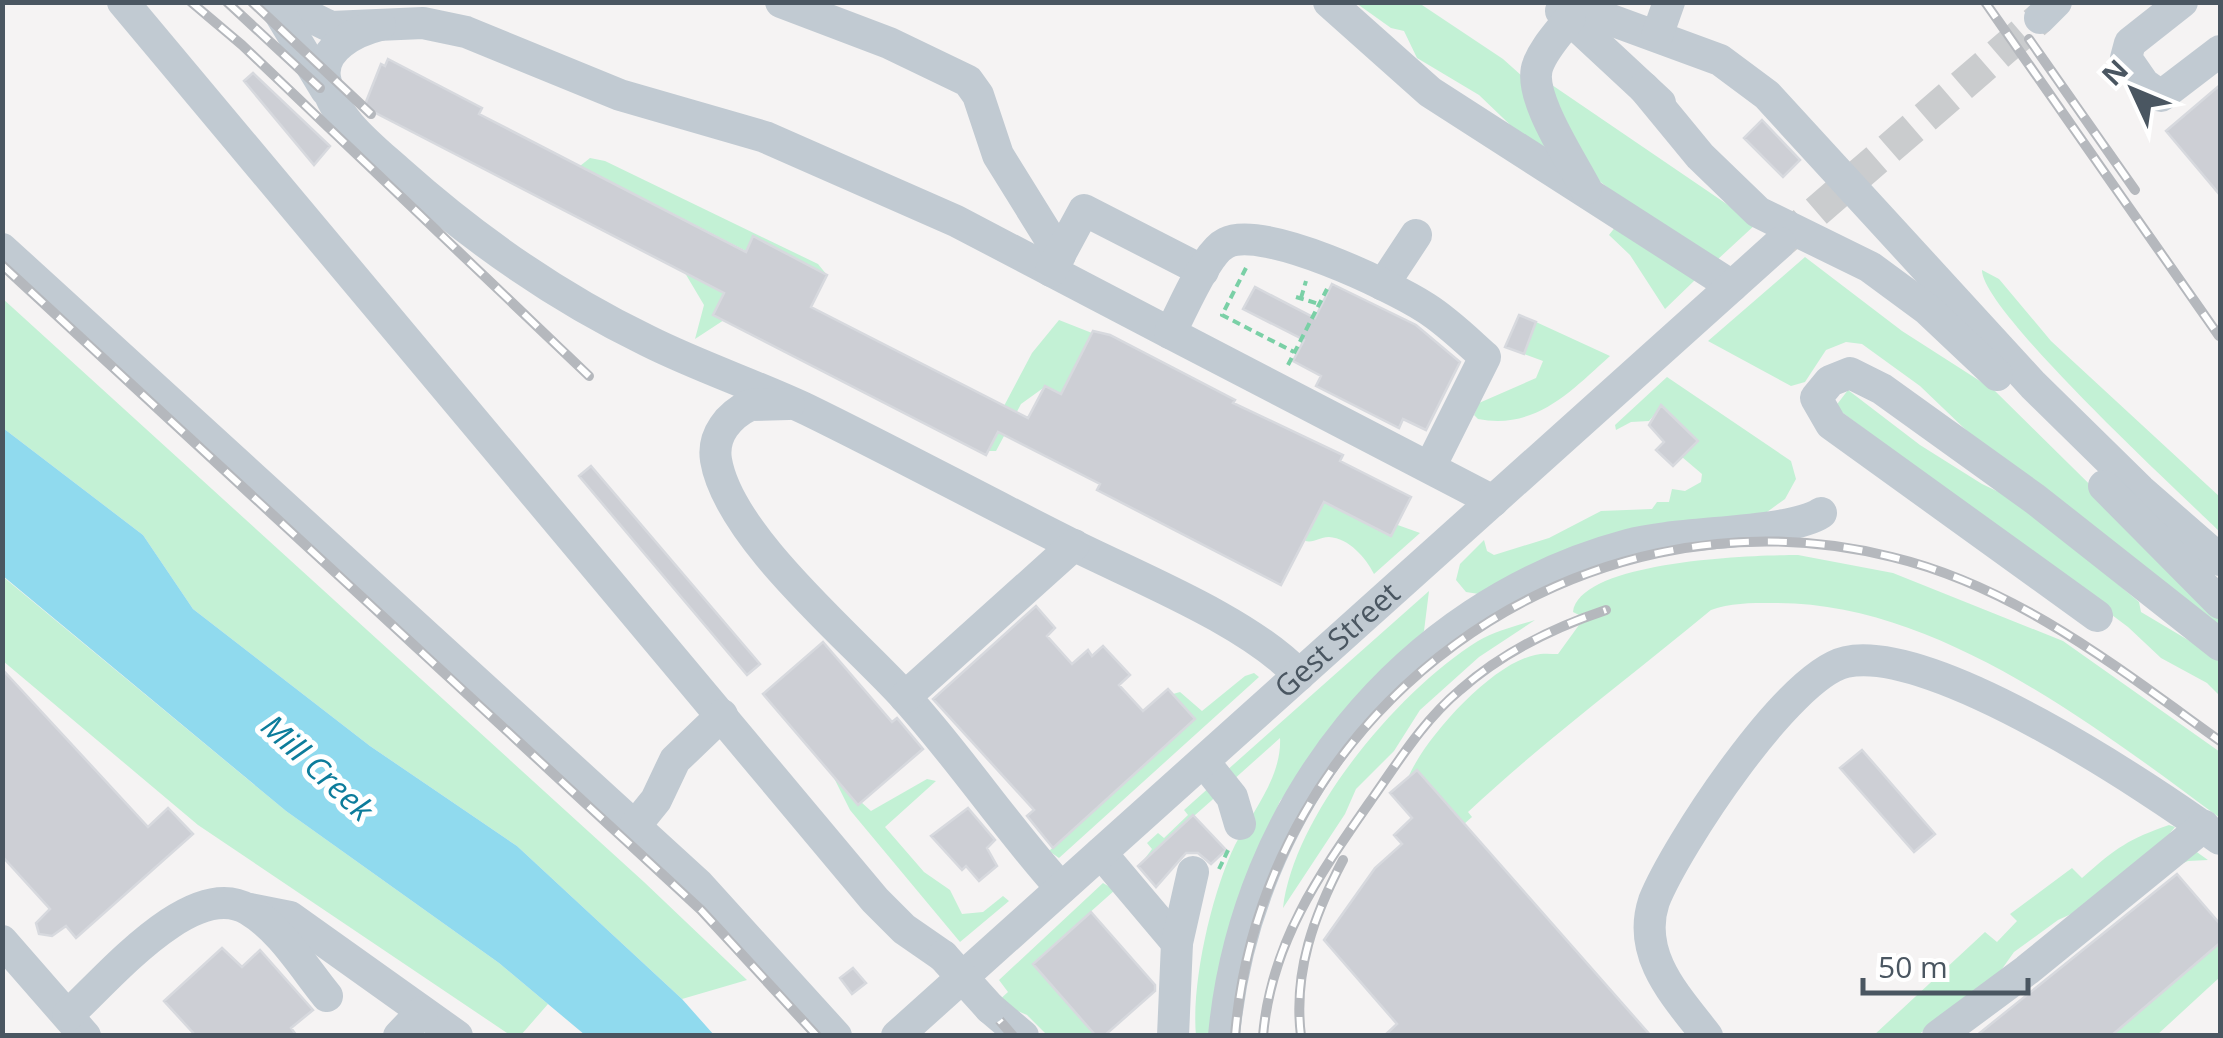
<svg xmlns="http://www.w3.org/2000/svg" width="2223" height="1038" viewBox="0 0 2223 1038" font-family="'Open Sans',sans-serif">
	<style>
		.green { fill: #c3f1d5 }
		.water { fill: #90daee }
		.building { fill: #cdcfd5; stroke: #d7d9de; stroke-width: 2.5 }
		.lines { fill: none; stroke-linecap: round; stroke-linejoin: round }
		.minor-tunnel { stroke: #caccce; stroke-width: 32; stroke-dasharray: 32 16; stroke-linecap: butt }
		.path { stroke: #7ad0a6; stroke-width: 4; stroke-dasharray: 8 5; stroke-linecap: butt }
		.minor { stroke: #c1cad2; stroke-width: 32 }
		.rail-casing { stroke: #b5b8bd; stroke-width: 10 }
		.rail { stroke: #fff; stroke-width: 6; stroke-dasharray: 19; stroke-linecap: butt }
		.minor-bridge { stroke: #c1cad2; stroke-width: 32 }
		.labels { text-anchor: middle; stroke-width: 10; stroke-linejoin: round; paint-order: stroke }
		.street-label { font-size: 30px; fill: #4a5661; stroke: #fff }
		.water-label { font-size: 32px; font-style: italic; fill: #0c7c9b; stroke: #fff }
	</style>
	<rect width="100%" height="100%" fill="#f5f3f3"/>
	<path class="green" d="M1356 3H1419L1503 59 1522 76 1549 147 1529 143 1479 95 1417 58 1404 31 1391 28Z
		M1552 85 1756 224 1717 260 1611 190 1598 180 1544 86Z
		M590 158 605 161 818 264 827 275 754 237 746 251 580 166Z
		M1616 226 1695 280 1665 309 1630 255 1609 235Z
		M1805 257 1902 331 1994 390 2220 613V630L1967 431 1920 386 1862 344 1846 342 1826 350 1805 382 1791 386 1708 341Z
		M1982 270 1999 279 2051 341 2220 497V532C2182 495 1981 310 1982 270Z
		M685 273 724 293V320L695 339 704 305Z
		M2 298 644 882 747 980 682 999 517 846 370 746 193 609 143 535 3 428Z
		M1059 320 1092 333 1073 372 1277 505 1046 386 1021 404 996 451H988L1010 410 1004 406 1032 353Z
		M1536 322 1610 356C1571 391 1536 430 1478 419L1474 415 1479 403 1536 378 1543 361 1524 354Z
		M1667 377 1791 461 1796 479 1785 499 1767 512 1479 594 1466 592 1456 580 1460 564 1484 540 1487 551 1494 555 1549 538 1601 511 1652 509 1657 502H1669L1672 489 1685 491 1701 482 1702 474 1682 457 1697 441 1662 406 1649 421 1631 422 1616 430 1615 425Z
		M1848 390 1920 445 1982 484 2022 503 2139 602 2141 612 2220 659V696L2207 683 2161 658 2128 627 1835 407Z
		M1303 491 1420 533 1374 574C1366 558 1349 538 1329 537 1319 537 1315 543 1305 541L1313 523 1292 512Z
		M1798 555 1893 573 2063 641 2220 752V818C2095 726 1934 600 1771 603 1751 603 1729 603 1711 610 1629 678 1545 740 1468 812L1472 817 1464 824 1418 771 1408 778C1424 739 1491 664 1535 655 1542 653 1551 654 1558 654L1579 625 1608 612 1607 605 1579 615 1573 612C1580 560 1756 555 1798 555Z
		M2 576 286 811 499 963 548 1004 521 1035H510L198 825 3 661Z
		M1429 591 1424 631 1280 801 1265 837 1215 1035 1196 1036C1191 983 1212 892 1235 845 1252 812 1282 777 1280 738L1232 781 1225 772Z
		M1535 620 1479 657 1420 710 1394 751 1356 789 1345 814 1283 908C1294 814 1399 690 1478 641 1495 631 1516 626 1535 620Z
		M1254 673 1259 677 1059 858 1049 851 1194 719 1173 694 1180 692 1202 711 1245 676Z
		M833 776 857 805 861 802 871 811 927 779 936 781 885 827 924 872 950 890 962 914 983 912 1003 896 1009 901 960 942 850 810Z
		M1212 785 1220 793 1143 861 1152 849 1147 843 1158 833 1164 838 1188 815 1184 810Z
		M2169 825 2175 827 2170 833 2208 860 2188 861 2058 920 2014 952 1997 976 1918 1035 1873 1036 1985 932 1997 942 2017 921 2010 914 2072 868 2082 878C2117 847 2129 839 2169 825Z
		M1103 883 1115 890 1033 963 1096 1035H1047L1027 1015 997 1002 1008 992 999 980Z
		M2220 943V977L2157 1035 2111 1036Z"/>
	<path class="water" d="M3 428 143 535 193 609 370 746 517 846 682 999 714 1035H585L499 963 286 811 3 576Z"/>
	<path class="building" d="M388 59 482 108 479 114 746 252 753 236 827 275 811 307 1028 418 1045 386 1061 394 1093 331 1110 335 1235 400 1233 403 1343 455 1340 461 1411 497 1391 536 1324 502 1281 585 1097 490 1100 484 998 432 986 455 713 315 724 293 364 107 381 64 385 66Z
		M253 73 330 146 314 165 244 81Z
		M2220 85V195L2166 131Z
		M1762 120 1800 160 1783 177 1744 138Z
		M1332 284 1416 325 1460 362 1426 430 1403 419 1399 428 1316 386 1321 376 1293 361 1304 340 1243 309 1255 287 1315 318Z
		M1519 315 1536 322 1524 354 1505 347Z
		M1661 405 1698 441 1673 466 1656 450 1664 442 1649 425Z
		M591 466 760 664 747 675 579 476Z
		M1036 606 1055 628 1047 636 1072 664 1088 650 1092 656 1103 646 1130 675 1119 685 1143 711 1168 689 1195 719 1053 848 1027 816 1034 810 933 699Z
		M823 642 892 722 897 718 923 749 858 805 763 694Z
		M2 669 148 827 168 808 193 834 76 938 66 926 52 936 39 934 36 923 50 909 2 856Z
		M1862 750 1935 834 1914 852 1840 768Z
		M1417 770 1439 795 1651 1036H1384L1397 1024 1324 940 1375 868 1402 844 1394 835 1412 818 1390 793Z
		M968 808 995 840 987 848 997 866 979 881 966 866 962 870 931 836Z
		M1193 815 1226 850 1211 864 1198 853H1186L1156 887 1138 866Z
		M2177 874 2220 924V943L2111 1036H1976Z
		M1091 912 1155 985V991L1104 1036H1096L1033 964Z
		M222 948 242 967 260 950 313 1010 291 1028 297 1036H196L164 1001Z
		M853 968 866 983 852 994 840 978Z"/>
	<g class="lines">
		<path class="minor-tunnel" d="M1780 243 2040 18"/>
		<path class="path" d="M1246 268 1222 315 1294 352
			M1296 297 1319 304
			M1301 298 1306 281
			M1288 365 1327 289
			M1219 869 1230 846"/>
		<g class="minor">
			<path d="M123 2 875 900 904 929 943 956"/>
			<path d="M280 2 331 27 423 23 466 32 620 95 765 137 956 221 1170 333"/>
			<path d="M781 2 889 43 968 81 978 95 998 155 1060 255"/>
			<path d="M1329 2 1430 92 1732 286"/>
			<path d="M1562 2 1720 60 1767 95 2033 385 2140 490 2220 560"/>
			<path d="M2182 2 2130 43 2126 58 2144 84 2161 96 2220 51"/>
			<path d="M274 4 326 90"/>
			<path d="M1561 11 1660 103"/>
			<path d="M1570 18C1559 33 1544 48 1538 65 1526 94 1572 161 1586 189"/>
			<path d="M2040 18 2056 2"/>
			<path d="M380 25C356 31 320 48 325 78 331 116 371 147 398 171 474 239 557 297 648 341 700 367 755 385 808 410 896 453 983 500 1071 544 1139 578 1248 621 1299 675"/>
			<path d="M1657 36 1669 2"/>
			<path d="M1644 88 1700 156 1758 212 1870 267 1927 309 1997 375"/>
			<path d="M2 249 698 884 836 1036"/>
			<path d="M1051 271 1084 210 1203 271"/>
			<path d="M1383 285 1416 235"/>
			<path d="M789 404 750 405C729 415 712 435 716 460 729 538 854 640 906 698 961 759 1006 827 1061 888"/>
			<path d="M1430 467 1485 357C1466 340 1448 322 1426 308 1392 286 1263 224 1226 243 1205 253 1182 312 1170 333L1493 501"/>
			<path d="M2104 486 2220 603"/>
			<path d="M2097 616 1831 424 1816 398 1830 381 1850 373 1882 389 2035 499 2220 645"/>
			<path d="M905 697 1074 545"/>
			<path d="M1204 762 1232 797 1240 824"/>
			<path d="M635 826 656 800 675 760 722 715"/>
			<path d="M1101 853 1177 943"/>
			<path d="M250 909 290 917 457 1036"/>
			<path d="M2 941 85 1036"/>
			<path d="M990 1008 1023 1036"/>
			<path d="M68 1015C107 980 193 875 249 910 281 929 304 968 327 996"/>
			<path d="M399 1036 422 1012"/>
			<path id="s1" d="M897 1036 1780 243"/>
			<path d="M1173 1036 1177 943 1193 872"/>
			<path d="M1224 1036C1245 807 1404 605 1628 545 1676 531 1790 534 1821 513"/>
			<path d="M1707 1036C1676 996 1636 955 1654 901 1676 846 1788 675 1846 662 1933 643 2149 787 2220 839"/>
			<path d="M1938 1036 2027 970 2204 826"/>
		</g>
		<g class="rail-casing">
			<path id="rail" d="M191 2 242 45 589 376
				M227 2 320 88
				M252 2 371 114
				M1985 2 2219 336
				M2029 39 2135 190
				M2 265 701 910 817 1036
				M989 1008 1013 1036
				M1235 1036C1262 711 1574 478 1892 557 2017 587 2118 668 2220 741
				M1263 1036C1271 941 1321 872 1374 796 1400 759 1425 719 1460 690 1503 652 1552 628 1606 610
				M1301 1036C1293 972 1314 915 1343 860"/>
		</g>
		<use href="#rail" class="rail"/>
		<path class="minor-bridge" d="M943 956 990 1008"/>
	</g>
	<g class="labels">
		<g class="street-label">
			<text dy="10" stroke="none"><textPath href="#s1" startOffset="592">Gest Street</textPath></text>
		</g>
		<g class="water-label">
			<text transform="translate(317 768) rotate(43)" y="11">Mill Creek</text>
		</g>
	</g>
	<rect width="2223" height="1038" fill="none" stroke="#4a5661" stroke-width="10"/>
	<g transform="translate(2133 90) rotate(314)" stroke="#ffffff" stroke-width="8" paint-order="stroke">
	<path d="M0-8L18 38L0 25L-18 38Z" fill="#4a5661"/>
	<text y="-15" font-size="28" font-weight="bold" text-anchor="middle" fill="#4a5661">N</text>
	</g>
	<path d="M1863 978v15h165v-15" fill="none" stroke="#4a5661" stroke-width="5"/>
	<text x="1878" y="978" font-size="30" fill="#4a5661" stroke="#ffffff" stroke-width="8" paint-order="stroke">50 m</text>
</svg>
